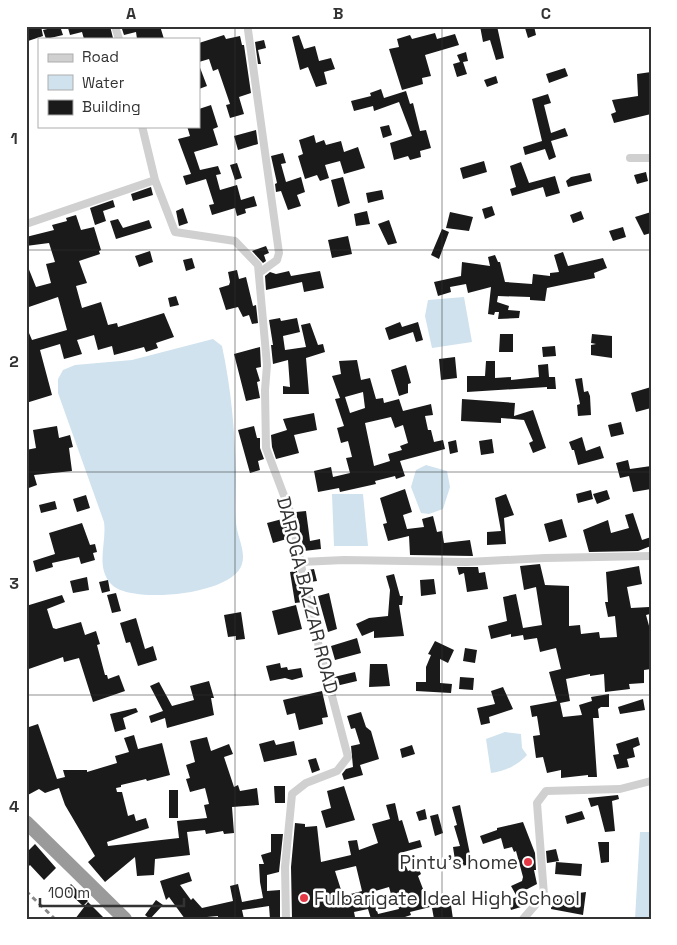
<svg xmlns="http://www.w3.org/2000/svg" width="677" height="945" viewBox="0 0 677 945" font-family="'Space Grotesk',sans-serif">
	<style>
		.water { fill: #cfe2ee }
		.building { fill: #1a1a1a; fill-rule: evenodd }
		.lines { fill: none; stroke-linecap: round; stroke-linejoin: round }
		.street { stroke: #d0d0d0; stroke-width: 8 }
		.highway { stroke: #9a9a9a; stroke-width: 14 }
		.rail { stroke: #888; stroke-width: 3; stroke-dasharray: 5 4; stroke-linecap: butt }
		.grid { fill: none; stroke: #333; stroke-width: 1; stroke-opacity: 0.55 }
		.poi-dot { fill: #e63946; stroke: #fff; stroke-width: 2 }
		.labels { text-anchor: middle; stroke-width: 5; stroke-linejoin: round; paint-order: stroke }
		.street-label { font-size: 19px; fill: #333; stroke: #fff }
		.poi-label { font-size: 19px; fill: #333; stroke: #fff; text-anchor: end }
		.neatline { fill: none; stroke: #333; stroke-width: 2 }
		.grid-label { font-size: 16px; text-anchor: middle; font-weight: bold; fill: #333 }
	</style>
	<rect width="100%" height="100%" fill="#fff"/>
	<path class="water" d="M464 297 472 342 432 348 425 316 428 300Z
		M213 339 222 346C231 388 235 431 236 474 236 490 235 506 236 523 237 536 246 551 242 564 234 595 130 605 111 584 95 566 107 543 104 522L58 393V379L63 370 75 365 132 360Z
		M426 465 447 471 450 487 443 509 429 514 421 513 411 487 416 470Z
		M332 494H363L368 546H334Z
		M505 732 521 734 522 748 527 755C518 765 504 772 491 773L486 739Z
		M640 832H651V919H635Z"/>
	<path class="building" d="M28 26H41L43 36 28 41Z
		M60 26 63 35 46 39 43 30Z
		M72 26H110L113 38 84 39 82 32 70 35 68 28Z
		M121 26H160L164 39H137L136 32 124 35Z
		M480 26H497L504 58 496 60 490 40 483 42Z
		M534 26 536 35 528 38 525 28Z
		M435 33 437 39 455 34 459 45 425 55 431 76 422 78 423 84 402 90 389 49 399 47 397 39 410 35 412 39Z
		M224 35 226 39 240 36 242 45H244L251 93 239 97 244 114 230 118 226 105 230 104 218 69 213 71 209 59 199 62V43Z
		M299 35 304 49 315 46 319 61 331 58 335 69 324 72 327 84 316 87 308 67 300 70 292 37Z
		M264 40 266 48 258 50 261 64H258L255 42Z
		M466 52 468 61 463 62 467 74 457 77 453 64 460 62 457 55Z
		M199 65 207 86 199 89Z
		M565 68 568 76 549 83 546 74Z
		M651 72V114L614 123 611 114 616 112 612 100 638 96 637 74Z
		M496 76 498 83 487 87 484 80Z
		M381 89 384 98 406 91 410 104 413 103 420 131 426 130 431 148 420 151 421 157 410 160 408 156 394 160 390 143 412 136 399 102 374 111 373 106 354 111 351 101 371 96 370 93Z
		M548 94 551 103 544 105 551 133 565 128 568 136 551 141 556 157 549 160 545 149 525 155 523 147 542 141 532 99Z
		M211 105 218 127 213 129 218 145 194 152 200 170 218 166 221 174 216 175 220 190 237 185 241 200 254 196 257 206 245 209 246 213 237 216 235 208 212 215 209 205 214 204 206 179 186 185 183 176 191 174 178 139 190 136 187 126H200L199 109Z
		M389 125 392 135 383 138 380 127Z
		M256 130 258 144 238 150 234 136Z
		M314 135 316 143 324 140 326 145 341 141 344 152 358 147 365 168 344 174 340 161 325 165 329 178 320 181 317 175 305 179 298 156 303 154 299 140Z
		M283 153 286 163 281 164 286 182 301 177 305 192 297 195 301 206 288 210 281 191 276 192 275 184 277 183 271 156Z
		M484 161 487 172 463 179 460 168Z
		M521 162 529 183 555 176 560 193 546 197 543 187 512 196 510 189 516 187 510 166Z
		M237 163 242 178 235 180 230 165Z
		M646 172 648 181 637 184 634 175Z
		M590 173 592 181 568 187 566 181 571 177Z
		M343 177 350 203 338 207 331 180Z
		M151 187 153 195 133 201 131 194Z
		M382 190 384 199 368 203 366 193Z
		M113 200 115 207 103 211 106 221 95 225 90 208Z
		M492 206 495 215 485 219 482 209Z
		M183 208 188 223 179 226 176 211Z
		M367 211 370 224 356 226 354 214Z
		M581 211 584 219 573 223 570 215Z
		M450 212 473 217 469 231 446 228Z
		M651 212V233L644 235 635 217Z
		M76 215 81 230 94 227 101 250 99 251 100 254 79 261 87 283 76 286 82 308 101 302 108 325 117 323 118 327 164 313 174 337 156 343 158 348 146 352 144 347 114 355 112 346 98 350 94 335 77 340 82 354 64 359 60 344 40 350 52 395 26 403V326L32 340 67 330 58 297 26 308V262L36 287 51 283 46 264 55 262 49 243 26 246V237L54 230 52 225 67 221 66 218Z
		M118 219 123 228 149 220 152 228 116 239 110 221Z
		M389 220 397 243 388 245 378 224Z
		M623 227 626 237 613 241 609 231Z
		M442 229 449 232 439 259 431 255Z
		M348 236 352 254 332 258 328 240Z
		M266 246 269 253 264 255 266 261 263 263 252 251Z
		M150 251 153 262 139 267 135 256Z
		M563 252 568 266 603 258 607 268 594 273 595 278 547 288 545 301 530 300V297L498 296 497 302 509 306 508 310 520 311 519 318 498 319 499 312H495L494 315 488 314 491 287 468 293 466 284 450 287 451 292 438 296 434 282 461 276 462 262 490 266 488 257 495 255 498 262H500L505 282 532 284 533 274 550 276V273L559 272 554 255Z
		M192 258 195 268 186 271 183 260Z
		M237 270 239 279 246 277 253 306 256 305 258 323 252 324 249 315 243 317 238 307 226 310 219 288 229 285 230 282 228 272Z
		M289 271 291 276 320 271 324 288 304 292 302 282 266 290 265 276 270 272 276 274Z
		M176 296 179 305 170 307 168 298Z
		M280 318 281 321 297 318 300 332 283 336 285 350 306 347 301 325 310 323 318 345 323 344 325 352 306 358 309 394H283V386L290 387 288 360 273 364 271 345H273L269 320Z
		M400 322 402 327 418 322 423 340 416 342 413 332 389 340 385 328Z
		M500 334H513V352H499Z
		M592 334 612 336V358L591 355V345L596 344 591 343Z
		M555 346 556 356 543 357 542 347Z
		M260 347 261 367 256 368 260 381 257 382 260 398 246 401 234 354Z
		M455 357 457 378 441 380 439 359Z
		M357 360 361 380 370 378 376 399 383 398 384 403 399 399 403 411 431 404 433 415 425 416 428 430H431L434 442 443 440 445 449 400 461 405 476 396 479 395 476 375 481 376 484 340 492 339 488 318 492 314 471 331 467 333 477 350 473 346 458 352 457 348 441 341 443 337 428 344 426 335 399 340 398 332 376 341 374 339 361ZM363 392 365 408 350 413 345 397ZM391 417 395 428 403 425 408 443 400 446 402 450 388 454 390 461 374 466 365 423Z
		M486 361H495V378L511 377V380L539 377 538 365 548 364 549 377H555L556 389H547V387L467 392V376H485Z
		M406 365 411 383 408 384V393L399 396 391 370Z
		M582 378 584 392 588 391 590 396 591 415 578 416 577 405 580 404 575 379Z
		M651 387V408L636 412 631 393Z
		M462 399 515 403 514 416 533 410 546 448 533 453 529 443 533 441 524 420 501 418V423L461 421Z
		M314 413 317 430 294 435 299 453 276 459 272 447 271 435 287 430 283 419Z
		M621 422 624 434 611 437 608 425Z
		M57 426 59 438 70 435 73 447 69 448 72 471 34 475 37 485 26 489V450L36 448 33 430Z
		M254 426 257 438H260V448L264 459 258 461 260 470 250 473 238 430Z
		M582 437 586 451 600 446 604 458 578 465 574 450H572L569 442Z
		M492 439 494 453 481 455 479 441Z
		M456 440 458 452 450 454 448 442Z
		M628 460 630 469 651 466V489L633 492 629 476 620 478 616 463Z
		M405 489 412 512 403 515 407 529 424 527 422 519 433 516 437 532 442 531 444 543 470 540 473 556 410 555 409 536 388 541 383 524 387 523 380 498Z
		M591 490 593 499 578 503 576 494Z
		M607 490 610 499 597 504 593 494Z
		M506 494 514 515 504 518 506 544 487 545V532L501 531 495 498Z
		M86 495 90 508 77 512 73 499Z
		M55 501 57 509 41 513 39 505Z
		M306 511 310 541 320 539 321 549 304 551 296 512Z
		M633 513 642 540 651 537V546L638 551 589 552 583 530 608 520 611 533 629 528 625 515Z
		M286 518 290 538 273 543 267 523Z
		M562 519 567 537 549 542 544 524Z
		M82 523 90 545 95 544 97 552 93 553 95 560 81 564 79 557 52 563 53 567 36 572 33 561 55 554 49 533Z
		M540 564 545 585 569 586V626L580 625 581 634 599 632 600 638 617 637 615 616 608 617 605 602H608L606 572 639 566 642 584 627 587 631 608 649 607 650 614 646 615 651 633V669L644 670V683L629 684 630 689 605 692 604 674 590 676V674L566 679 570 701 560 703 563 717 582 715 579 705 592 701 591 697 609 694V707H601L598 709 599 718H593L597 777H588V775L561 778V770L547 773 543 757 536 758 533 736 540 735 537 716 532 717 530 706 557 701 549 672 561 669 556 648 540 652 537 638 524 640 523 635 511 637V634L491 639 488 626 507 621 503 597 516 594 523 628 542 625 536 587 524 590 520 566Z
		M457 567H478L479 573 485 572 488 589 467 592 464 573 459 575Z
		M314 569 317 581 310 582 308 570Z
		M297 571 303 602 295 603 290 572Z
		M394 574 400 596H403L402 605H399L404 636 374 638V631L362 636 356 624 369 618 388 616 390 590 386 576Z
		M87 577 89 590 73 593 70 581Z
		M434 579 436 594 421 596 420 580Z
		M108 580 110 591 102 593 99 582Z
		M116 593 121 611 112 613 107 595Z
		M329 593 337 629 328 632 318 596Z
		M62 595 65 602 47 609 53 628 56 629 81 622 85 635 96 631 100 644 97 645 105 675H107L108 679 119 675 125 691 93 702 79 658 64 662 63 657 26 670V606Z
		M296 605 302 629 278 635 272 611Z
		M241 612 245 639 236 640V636L228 637 224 615Z
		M136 618 145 649 153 646 157 660 138 666 130 642 126 643 120 623Z
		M357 638 361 653 335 660 331 646Z
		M435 641 454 650 448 663 440 659V683L452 684 451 693 416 691V682H426V667L431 655 428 654Z
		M465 648 477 650 475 663 463 661Z
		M280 663 281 668 287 667 288 670 301 668 303 677 292 680 285 678 270 681 266 666Z
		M370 664H387L390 686 369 687Z
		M355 672 357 681 336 686 334 677Z
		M460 677 474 678 473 690 459 689Z
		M209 681 214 698H211L214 715 167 728 165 718 151 723 149 716 163 711 150 686 159 682 172 706 194 700 190 686Z
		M503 687 513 709 489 717 490 723 481 725 477 708 495 704 491 691Z
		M322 691 328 717 322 718 323 724 299 730 295 713 287 715 283 700Z
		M643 699 645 710 620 714 618 707Z
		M136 708 138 712 123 718 126 729 115 732 110 714Z
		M361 712 366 727 371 731 379 759 360 765 363 775 344 780 342 774 346 769 353 767 351 746 360 744 355 728 351 729 347 716Z
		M38 724 57 779 65 777 63 770H87V772L117 763 115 756 129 752 124 738 134 735 138 749 162 743 170 775 147 781 146 779 121 785V787L116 788 117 792H122L128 816 134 814 136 821 146 818 149 828 107 842 108 846 179 838 177 821 207 818 204 805 209 804 205 788 190 792 186 779 190 778 186 765 195 762 190 741 207 737 211 751 229 744 233 754 224 757 234 787 238 785 240 791 257 788 259 805 232 807 234 833 224 834 223 831 206 834 205 830 187 832 190 855 155 859 154 875 137 876 135 857 105 882 88 862 95 856 65 805 59 788 45 793 39 789 26 796V728Z
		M638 737 640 745 633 748 635 757 627 759 629 767 617 769 613 755 619 754 616 744Z
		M274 740 276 745 294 741 297 755 264 762 259 744Z
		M412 745 415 754 402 758 400 749Z
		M316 758 320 770 312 773 308 760Z
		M274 786H285V803H275Z
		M344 786 355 820 326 828 321 811 331 808 327 791Z
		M169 790H178V818H169Z
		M618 795 619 799 612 801 615 831 605 832 598 805 591 807 588 798Z
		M395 803 399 821 402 820 409 843 420 840 422 847 400 853 408 871 418 867 421 874 418 876 430 907 410 912 411 915 399 919H371L368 909 354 912 355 917 349 919H292L291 867 295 823 305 824V827L317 826 321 862 351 855 348 841 357 840 359 850 378 843 372 824 390 819 386 805ZM356 866 362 891 343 896 335 871ZM389 887 391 894 394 893 399 909 378 914 372 892Z
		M460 805 472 864 456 867 453 847 460 846 454 826 457 825 452 807Z
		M425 809 427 819 419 821 416 812Z
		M582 811 585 819 567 824 565 816Z
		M438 814 443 833 435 836 430 816Z
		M523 822 535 853 536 870H534L537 884 516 895 511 886 522 881 523 877 516 851 514 852 512 847 504 849 501 838 483 844 480 836 497 830V828Z
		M271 834H283L279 872 267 875V891L280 890V919H270L269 906 242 910 244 919H218V916L185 919 169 897 166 900 160 881 189 872 192 881 180 885 191 900 193 898 202 908 233 901 230 886 238 884 242 902 263 898 260 882 259 864H264L261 855 271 852Z
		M598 842H609V862L601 863Z
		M35 844 56 868 44 880 30 865 26 869V853Z
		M556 849 559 861 547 863 546 851Z
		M556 862 582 864 581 876 555 874Z
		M71 884 88 901 83 906 66 890Z
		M586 892 583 915 551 909V897Z
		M517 897 521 907 511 910 508 900Z
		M156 900 163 905 150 919 145 915Z
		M88 902 105 919H75Z
		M451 905 453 919H434L432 908Z"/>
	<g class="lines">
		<path class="street" d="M115 26 119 39
			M248 30 279 253 277 260 259 273
			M142 126 155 180 175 232 235 241 258 265 267 365 265 390 266 448 291 514 312 620 348 757 337 771 306 783 292 794 285 867 286 919
			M630 158H651
			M26 224 155 180
			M301 562 344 560 467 562 545 558 651 556
			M523 919 544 895 537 803 546 791 620 789 651 781"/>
		<path class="highway" d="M26 822 125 919"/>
		<path class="rail" d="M26 891 55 919"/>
	</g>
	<path class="grid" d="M235 26V919M442 26V919M26 250H651M26 472H651M26 695H651"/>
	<g class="poi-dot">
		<circle cx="528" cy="862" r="5"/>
		<circle cx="304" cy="898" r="5"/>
	</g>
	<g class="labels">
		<g class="street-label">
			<text transform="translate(308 595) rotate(76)" y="7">DAROGA BAZZAR ROAD</text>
		</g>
		<g class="poi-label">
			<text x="518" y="869">Pintu's home</text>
			<text x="314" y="905" text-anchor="start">Fulbarigate Ideal High School</text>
		</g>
	</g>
	<rect width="677" height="945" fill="none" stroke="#ffffff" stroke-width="55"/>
	<rect x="38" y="38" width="162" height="90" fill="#ffffff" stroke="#adadad"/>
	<rect x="48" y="54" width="25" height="8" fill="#d0d0d0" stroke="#adadad"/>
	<text x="82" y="62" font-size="15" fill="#333333">Road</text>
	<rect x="48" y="75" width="25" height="15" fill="#cfe2ee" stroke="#adadad"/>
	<text x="82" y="88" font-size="15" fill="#333333">Water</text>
	<rect x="48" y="100" width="25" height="15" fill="#1a1a1a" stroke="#adadad"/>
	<text x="82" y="112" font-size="15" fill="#333333">Building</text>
	<path d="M40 898v8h144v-8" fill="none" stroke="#333333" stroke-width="2.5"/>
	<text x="48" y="898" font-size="15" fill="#333333" stroke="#ffffff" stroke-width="4" paint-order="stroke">100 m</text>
	<rect x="28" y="28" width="622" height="890" class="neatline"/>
	<g class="grid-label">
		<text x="131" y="19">A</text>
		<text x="338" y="19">B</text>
		<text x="546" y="19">C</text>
		<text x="14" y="144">1</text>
		<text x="14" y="367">2</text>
		<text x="14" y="589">3</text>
		<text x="14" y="812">4</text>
	</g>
</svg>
